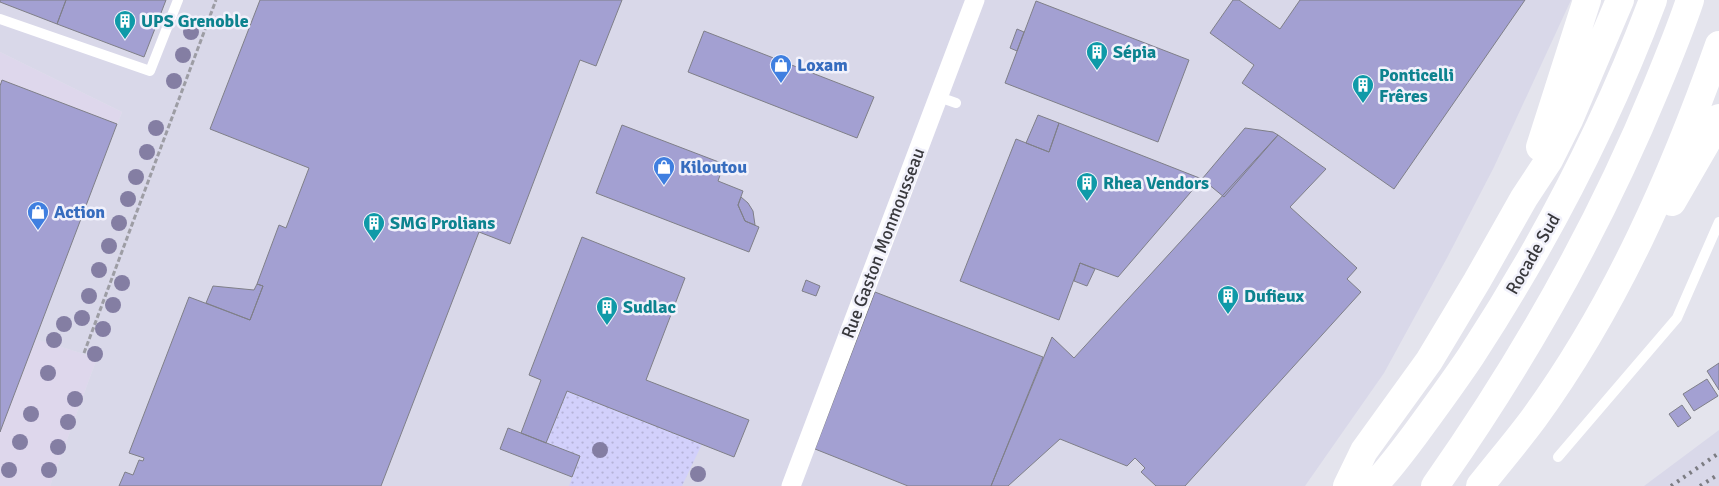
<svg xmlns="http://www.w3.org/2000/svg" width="1719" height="486" viewBox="0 0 1719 486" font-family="Signika,sans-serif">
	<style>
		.commercial { fill: #ded7ec }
		.built { fill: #d9d8e9 }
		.grass { fill: url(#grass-dots) }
		.building { fill: #a3a0d2; stroke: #7f7f88 }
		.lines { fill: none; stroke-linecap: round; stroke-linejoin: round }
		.path { stroke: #9d9da4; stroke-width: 3; stroke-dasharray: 5 2.5; stroke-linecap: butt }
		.service { stroke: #fff; stroke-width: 10 }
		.minor { stroke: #fff; stroke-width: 19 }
		.trunk { stroke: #fff; stroke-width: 28 }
		.rail { stroke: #7c7c82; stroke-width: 4; stroke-dasharray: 2.5 5; stroke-linecap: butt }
		.tree { fill: #847ea3 }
		.labels { text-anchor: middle; stroke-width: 5; stroke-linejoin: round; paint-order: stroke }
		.culture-label { font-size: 18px; font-weight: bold; fill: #0d838f; stroke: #f1f1fb; text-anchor: start }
		.shop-label { font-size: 18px; font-weight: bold; fill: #366cbe; stroke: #f1f1fb; text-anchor: start }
		.street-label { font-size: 18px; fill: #38383c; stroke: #f1f1fb }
	</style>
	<defs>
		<pattern id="grass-dots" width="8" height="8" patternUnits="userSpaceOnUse" patternTransform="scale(1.25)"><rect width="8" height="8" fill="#d2d0fb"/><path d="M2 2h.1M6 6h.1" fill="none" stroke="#b5b3d8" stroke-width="1.8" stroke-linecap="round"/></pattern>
	</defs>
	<rect width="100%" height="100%" fill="#e4e4ed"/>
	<path class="commercial" d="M0 52 122 112 36 339 97 358 50 486H0Z"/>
	<path class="built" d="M0 0H1571L1494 167 1448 256 1384 373 1305 486H50L97 358 35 339 122 112 0 52Z
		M1719 430V486H1644Z"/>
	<path class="grass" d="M567 391 702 444 682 486H569L580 456 546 443Z"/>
	<path class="building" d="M0 0H66L57 24 0 2Z
		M66 0H166L144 57 57 24Z
		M260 0H622L596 66 580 60 510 244 479 232 381 486H119L125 472 133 475 139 460 143 461 144 458 129 453 189 297 250 320 263 286 257 284 279 225 286 228 309 168 210 129Z
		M1233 0H1239L1280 29 1300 0H1525L1394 189 1242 83 1254 65 1210 33Z
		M1036 1 1189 60 1158 142 1005 83Z
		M1017 29 1024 32 1017 51 1010 48Z
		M704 31 874 97 857 138 688 72Z
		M2 80 117 124 0 432V86Z
		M1038 115 1059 123 1049 152 1026 143Z
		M1059 123 1202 179 1118 277 1080 263 1059 320 960 281 1016 139 1049 152Z
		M622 125 724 164 718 181 743 191 738 205 745 221 759 227 749 252 596 193Z
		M1245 128 1273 132 1278 135 1224 197 1202 179Z
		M1278 135 1326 169 1290 207 1357 268 1347 279 1361 292 1185 486H1156L1141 472 1145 468 1135 458 1127 466 1060 439 1008 486H991L1052 337 1074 358Z
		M741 197 748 203 753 211 755 225 745 221 738 205Z
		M582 237 685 278 646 380 749 420 734 457 567 391 546 443 521 433 541 380 529 375Z
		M1080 263 1095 269 1087 286 1074 281Z
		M806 280 820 286 816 296 802 291Z
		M257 284 263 286 250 320 206 303 213 286 254 290Z
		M875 292 1043 357 991 486H908L815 449Z
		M1719 363V390L1707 371Z
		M1707 379 1718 396 1694 411 1683 394Z
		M1682 405 1691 418 1678 427 1669 414Z
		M508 428 580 456 572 477 500 449Z"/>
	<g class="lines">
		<path class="path" d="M84 353 216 0"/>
		<path class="service" d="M0 19 150 71 178 0
			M939 97 956 103
			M1558 457 1677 318 1719 222"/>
		<path class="minor" d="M791 486 975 0"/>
		<path class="trunk" d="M1540 147 1587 0
			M1672 202 1705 145 1719 118
			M1347 486 1364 451 1429 361 1477 281 1524 198 1549 160 1569 120 1620 0
			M1373 486C1388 471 1401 453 1414 436 1433 410 1453 383 1471 356 1544 244 1606 125 1653 0
			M1435 486C1523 361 1598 229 1656 88 1668 59 1680 30 1690 0
			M1480 486C1498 463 1517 441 1534 418 1616 305 1673 175 1719 45"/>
		<path class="rail" d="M1671 486 1719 453
			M1700 486 1719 474"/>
	</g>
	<g class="tree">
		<circle cx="191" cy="32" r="8"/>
		<circle cx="183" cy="55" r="8"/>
		<circle cx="174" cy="81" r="8"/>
		<circle cx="156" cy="128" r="8"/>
		<circle cx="147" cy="152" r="8"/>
		<circle cx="136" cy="177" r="8"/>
		<circle cx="128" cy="199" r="8"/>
		<circle cx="119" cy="223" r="8"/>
		<circle cx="109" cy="246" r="8"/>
		<circle cx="99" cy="270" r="8"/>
		<circle cx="122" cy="283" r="8"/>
		<circle cx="89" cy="296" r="8"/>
		<circle cx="113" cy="305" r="8"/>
		<circle cx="82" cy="318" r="8"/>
		<circle cx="64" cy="324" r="8"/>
		<circle cx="103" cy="329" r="8"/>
		<circle cx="54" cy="340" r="8"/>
		<circle cx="95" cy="354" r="8"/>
		<circle cx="48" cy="373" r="8"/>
		<circle cx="75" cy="399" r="8"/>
		<circle cx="31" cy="414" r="8"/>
		<circle cx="68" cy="422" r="8"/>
		<circle cx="20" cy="442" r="8"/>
		<circle cx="58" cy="447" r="8"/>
		<circle cx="600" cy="450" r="8"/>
		<circle cx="9" cy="470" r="8"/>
		<circle cx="49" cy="470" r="8"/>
		<circle cx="698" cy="474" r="8"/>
	</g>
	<defs>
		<g id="building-pin" transform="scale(1.125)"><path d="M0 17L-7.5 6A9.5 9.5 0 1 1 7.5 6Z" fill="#0f9aa8" stroke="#f1f1fb"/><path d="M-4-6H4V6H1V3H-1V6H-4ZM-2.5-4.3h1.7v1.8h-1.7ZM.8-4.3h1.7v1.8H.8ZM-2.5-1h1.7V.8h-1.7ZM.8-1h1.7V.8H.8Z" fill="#fff"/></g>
		<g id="shop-pin" transform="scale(1.125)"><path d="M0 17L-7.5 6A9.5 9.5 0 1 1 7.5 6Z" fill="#3f7fe0" stroke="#f1f1fb"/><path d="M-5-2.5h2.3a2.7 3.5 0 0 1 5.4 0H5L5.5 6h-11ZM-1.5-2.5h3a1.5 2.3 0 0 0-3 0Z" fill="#fff"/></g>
	</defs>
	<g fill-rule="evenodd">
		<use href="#building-pin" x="125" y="21"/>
		<use href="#building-pin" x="1097" y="52"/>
		<use href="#shop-pin" x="781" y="65"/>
		<use href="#building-pin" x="1363" y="85"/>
		<use href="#shop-pin" x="664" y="167"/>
		<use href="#building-pin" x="1087" y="183"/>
		<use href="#shop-pin" x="38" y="212"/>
		<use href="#building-pin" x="374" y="223"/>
		<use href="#building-pin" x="1228" y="296"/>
		<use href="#building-pin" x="607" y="307"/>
	</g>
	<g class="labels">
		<g class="culture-label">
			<text x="141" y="27">UPS Grenoble</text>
			<text x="1113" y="58">Sépia</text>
			<text x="1379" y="81">Ponticelli<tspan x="1379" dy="21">Frêres</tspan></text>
			<text x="1103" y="189">Rhea Vendors</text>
			<text x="390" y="229">SMG Prolians</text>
			<text x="1244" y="302">Dufieux</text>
			<text x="623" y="313">Sudlac</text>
		</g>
		<g class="shop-label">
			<text x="797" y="71">Loxam</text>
			<text x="680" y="173">Kiloutou</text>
			<text x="54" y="218">Action</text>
		</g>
		<g class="street-label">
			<text transform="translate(883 243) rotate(-69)" y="6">Rue Gaston Monmousseau</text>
			<text transform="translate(1533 254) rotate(-60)" y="6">Rocade Sud</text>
		</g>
	</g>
</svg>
